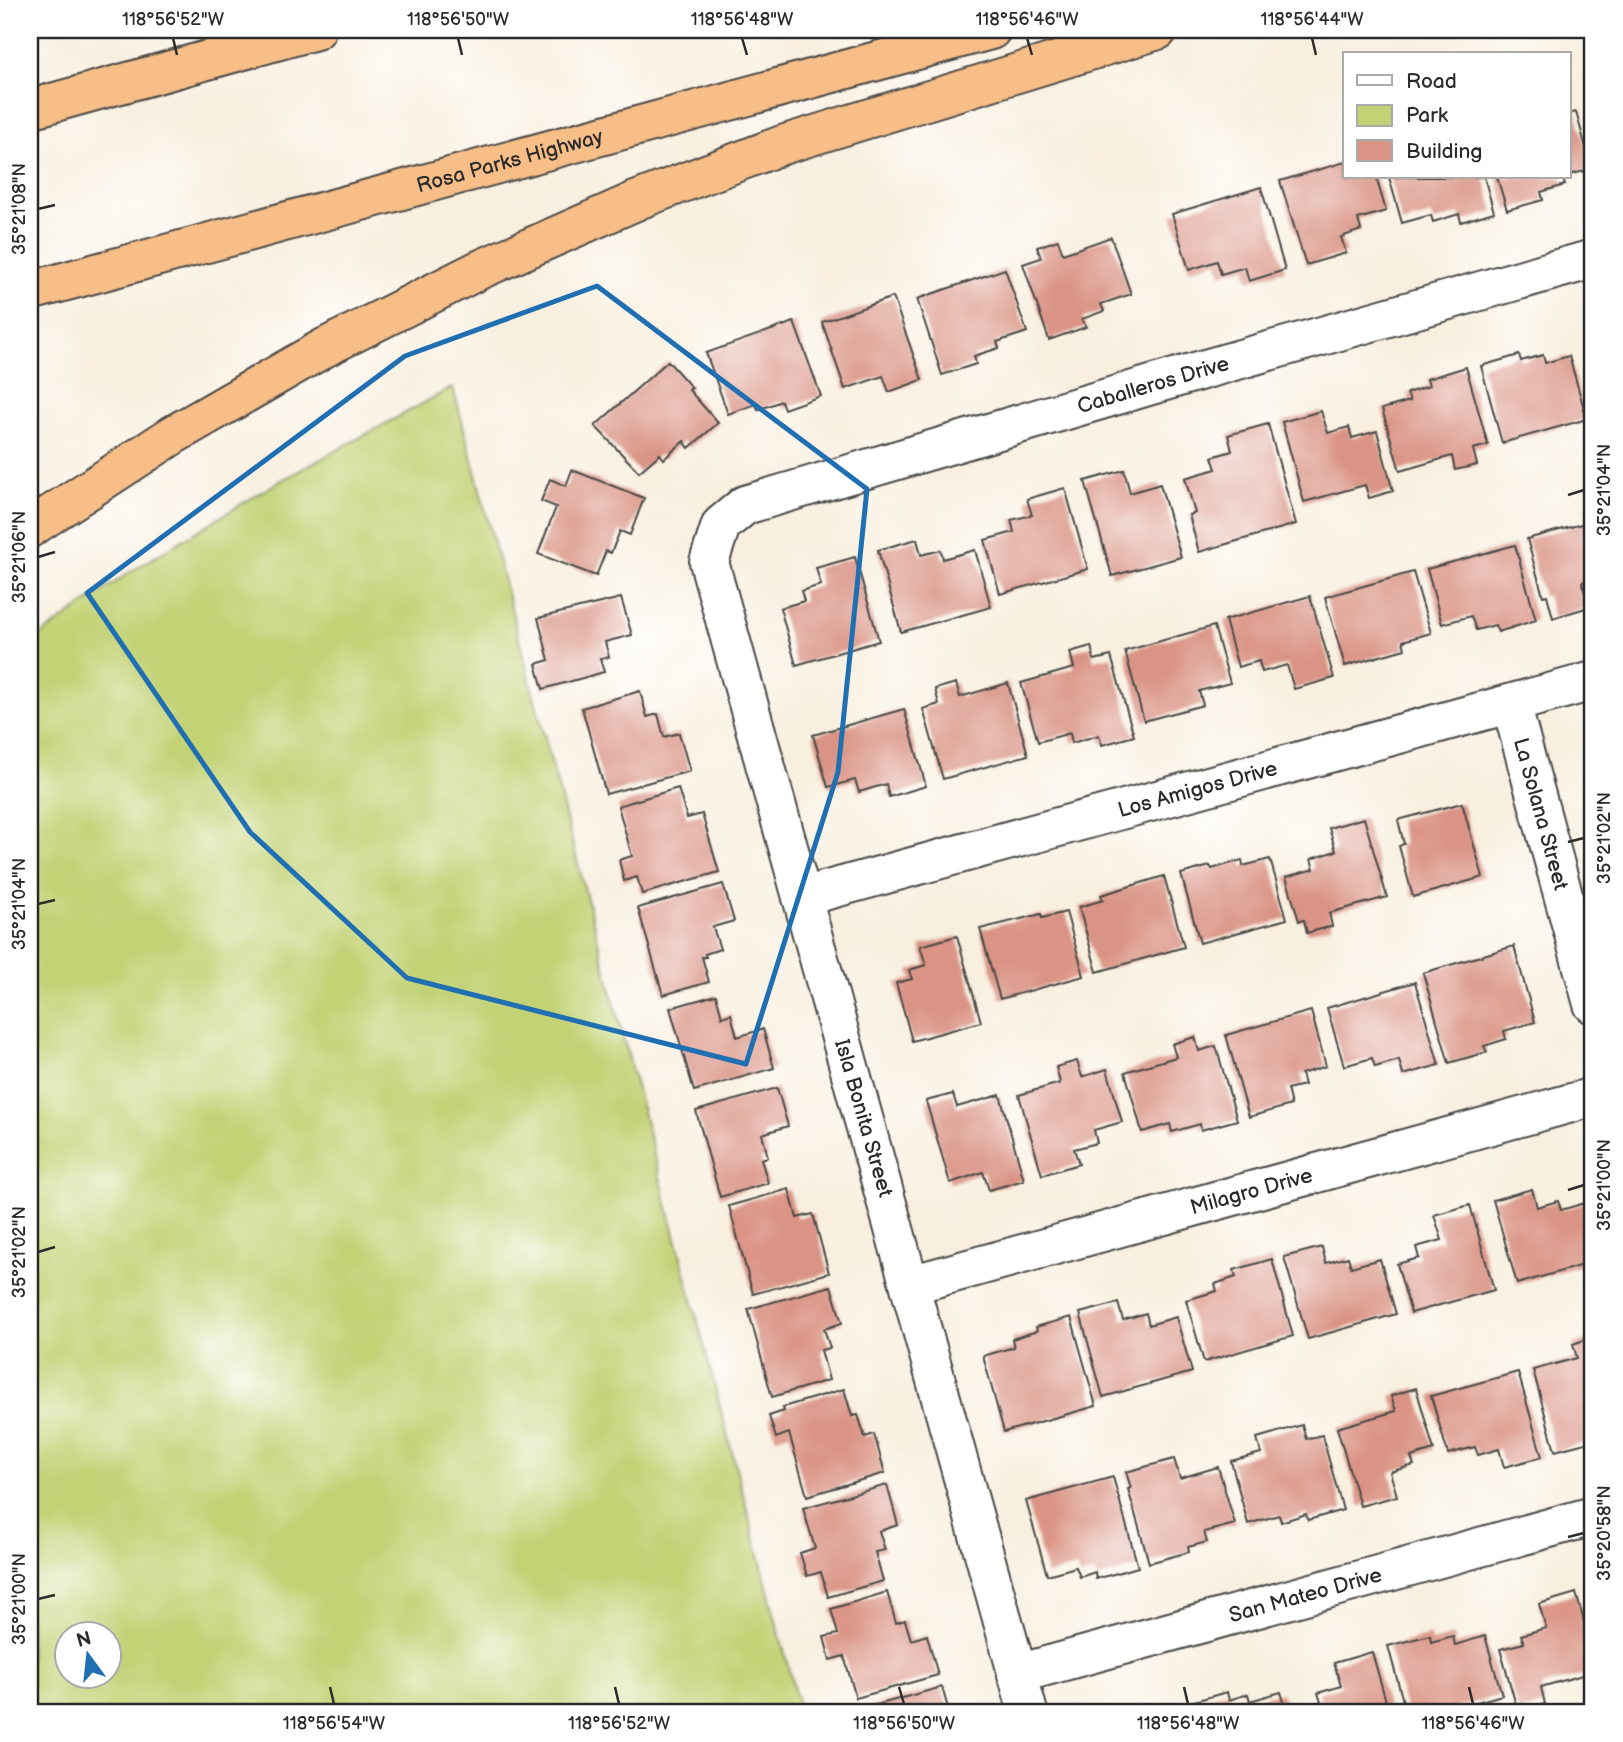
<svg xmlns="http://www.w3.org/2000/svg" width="1623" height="1742" viewBox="0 0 1623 1742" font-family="'Balsamiq Sans',sans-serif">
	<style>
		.green { fill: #c2d274; stroke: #767e50; stroke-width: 2; fill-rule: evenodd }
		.building { fill: #da9485 }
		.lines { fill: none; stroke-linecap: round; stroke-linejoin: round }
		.minor-casing { stroke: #4a4846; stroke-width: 42 }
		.highway-casing { stroke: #4a4846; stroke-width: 42 }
		.minor { stroke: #fff; stroke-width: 38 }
		.highway { stroke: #f7be88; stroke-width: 38 }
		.marked { fill: none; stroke: #1f6fb2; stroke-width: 5; stroke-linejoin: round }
		.ticks { fill: none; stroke: #2b2b2b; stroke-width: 2.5 }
		.labels { text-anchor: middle; stroke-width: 5; stroke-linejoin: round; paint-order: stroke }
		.street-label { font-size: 21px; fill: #2b2b2b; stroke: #fff }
		.neatline { fill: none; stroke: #2b2b2b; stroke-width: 2.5 }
		.ticks-label { font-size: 18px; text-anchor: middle; fill: #2b2b2b }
	</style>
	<rect width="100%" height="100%" fill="#fff"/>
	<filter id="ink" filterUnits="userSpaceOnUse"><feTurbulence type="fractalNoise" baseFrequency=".0143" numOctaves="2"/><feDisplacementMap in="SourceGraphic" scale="14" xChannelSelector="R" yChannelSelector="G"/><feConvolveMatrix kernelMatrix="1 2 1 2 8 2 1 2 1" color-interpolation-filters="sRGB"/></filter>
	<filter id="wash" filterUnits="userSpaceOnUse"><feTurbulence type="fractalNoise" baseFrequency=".00686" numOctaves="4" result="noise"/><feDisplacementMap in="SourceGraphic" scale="28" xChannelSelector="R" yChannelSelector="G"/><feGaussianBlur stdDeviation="1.57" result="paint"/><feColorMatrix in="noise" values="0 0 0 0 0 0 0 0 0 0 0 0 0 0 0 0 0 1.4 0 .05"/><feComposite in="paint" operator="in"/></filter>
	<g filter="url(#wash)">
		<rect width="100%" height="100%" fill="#f8efdf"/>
		<path class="green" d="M453 387 800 1712H30V643L127 574 271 486ZM66 1634H108V1676H66Z"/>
		<g id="blocks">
			<path class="building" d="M1576 112 1592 169 1569 175V114Z
				M1345 162V177H1376L1386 211 1358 219 1361 230 1341 237 1346 253 1306 265 1280 181Z
				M1389 177H1484L1494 212 1461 222 1459 214 1433 222 1431 215 1402 223Z
				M1497 177H1562L1565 185 1541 192 1543 200 1507 210Z
				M1261 187 1285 270 1249 281 1245 267 1221 274 1217 261 1189 270 1172 214Z
				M1111 237 1131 294 1101 304 1104 311 1082 319 1086 327 1049 340 1023 264 1041 258 1037 247 1058 240 1063 254Z
				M1005 269 1027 332 997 342 999 348 974 356 976 364 942 375 917 299Z
				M893 297 922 380 889 392 883 376 845 389 822 322Z
				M794 322 821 396 784 409 781 401 758 410 756 404 728 414 706 353Z
				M1519 355 1521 361 1543 355 1545 363 1569 356 1587 419 1502 443 1481 366Z
				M668 361 692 388 689 390 718 423 689 448 684 441 664 459 660 454 639 472 595 426Z
				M1466 367 1488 445 1473 449 1477 465 1455 470 1452 456 1400 471 1382 409 1410 401 1407 393 1429 386 1427 379Z
				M1321 411 1328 433 1349 427 1352 438 1377 431 1393 491 1369 498 1365 485 1304 502 1282 422Z
				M1268 424 1296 524 1199 552 1189 515 1195 513 1185 478 1216 469 1212 457 1232 451 1228 435Z
				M572 470 644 498 630 535 620 531 611 553 606 551 596 576 538 554 556 507 541 501 550 479 566 486Z
				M1124 470 1130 493 1160 484 1181 557 1112 576 1085 481Z
				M1065 488 1088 569 1000 594 985 540 1014 532 1011 520 1032 515 1027 499Z
				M1593 505V579L1582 582 1589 607 1553 618 1547 595 1543 596 1527 539 1589 522 1585 507Z
				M917 539 921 555 941 550 943 559 975 550 991 607 901 632 878 550Z
				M1515 545 1536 620 1498 632 1495 625 1476 630 1471 616 1442 624 1427 569Z
				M855 557 879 641 796 665 780 608 804 601 801 591 821 585 816 568Z
				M1413 572 1431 633 1403 641 1405 649 1345 666 1325 597Z
				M1310 596 1334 678 1294 689 1287 665 1262 672 1259 661 1238 667 1225 620Z
				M621 598 632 635 605 642 609 657 600 659 604 672 543 689 536 664 549 660 538 618Z
				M1214 626 1230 683 1199 691 1203 705 1144 721 1125 651Z
				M1091 646 1094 660 1111 656 1134 736 1102 745 1099 735 1072 743 1070 733 1038 742 1021 683 1074 668 1070 652Z
				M956 683 960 697 1008 683 1028 755 943 779 923 709 939 704 935 689Z
				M640 691 647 717 658 714 664 737 679 733 690 771 606 794 582 708Z
				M904 709 926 786 889 797 886 784 859 792 855 780 828 787 813 735Z
				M678 788 687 818 702 814 719 872 642 894 637 877 624 881 619 860 632 856 618 806Z
				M1462 803 1483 877 1413 897 1399 846 1404 844 1398 820Z
				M1364 818 1387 897 1329 913 1332 926 1307 933 1304 920 1299 921 1286 877 1314 869 1311 859 1336 851 1329 828Z
				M1270 859 1287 919 1200 943 1181 874 1210 866 1212 869 1242 860 1243 866Z
				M1164 876 1184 947 1097 972 1079 907 1103 900 1101 895Z
				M723 884 734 921 713 927 720 949 705 954 706 957H702L709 982 663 995 638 908Z
				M1066 912 1084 976 1000 999 980 929 1041 914 1042 918Z
				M957 936 981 1022 912 1041 896 983 912 979 909 970 926 965 920 946Z
				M1514 946 1535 1022 1504 1031 1506 1039 1484 1046 1487 1052 1449 1063 1423 973Z
				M1415 982 1439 1065 1403 1075 1399 1060 1375 1067 1372 1058 1344 1066 1327 1008Z
				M716 995 722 1017 731 1014 737 1037 763 1029 774 1068 694 1091 670 1008Z
				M1311 1011 1326 1066 1301 1074 1304 1085 1287 1089 1291 1105 1249 1117 1226 1035Z
				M1195 1037 1199 1051 1216 1046 1237 1120 1201 1130 1200 1124 1172 1132 1170 1124 1142 1132 1125 1072 1176 1057 1172 1044Z
				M1077 1061 1082 1077 1107 1069 1122 1122 1094 1130 1097 1143 1074 1149 1079 1164 1042 1175 1019 1095 1060 1083 1056 1067Z
				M777 1088 788 1126 762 1134 768 1157 761 1159 768 1183 720 1197 696 1111Z
				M953 1094 957 1107 1000 1095 1024 1180 989 1190 983 1172 950 1183 926 1101Z
				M789 1189 797 1218 813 1214 829 1273 753 1294 729 1206Z
				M1532 1189 1537 1207 1558 1201 1561 1210 1585 1203 1593 1233V1262L1517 1284 1493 1200Z
				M1470 1205 1494 1290 1411 1313 1397 1264 1419 1258 1416 1247 1442 1240 1434 1215Z
				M1322 1247 1326 1263 1348 1257 1351 1267 1380 1259 1396 1314 1308 1339 1284 1257Z
				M1272 1259 1293 1336 1204 1362 1186 1300 1217 1291 1215 1284 1236 1277 1234 1270Z
				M831 1286 842 1323 824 1329 830 1348 821 1350 829 1380 772 1397 748 1309Z
				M1118 1303 1123 1320 1146 1313 1149 1325 1176 1317 1192 1372 1103 1397 1080 1313Z
				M1071 1317 1096 1406 1004 1432 983 1356 1014 1347 1012 1339 1037 1331 1036 1327Z
				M1593 1337V1424H1591L1593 1441 1555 1451 1533 1370 1577 1358 1573 1344Z
				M1518 1372 1542 1457 1504 1467 1499 1449 1478 1455 1475 1447 1448 1454 1431 1396Z
				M1416 1388 1434 1450 1411 1457 1414 1465 1390 1472 1397 1496 1360 1506 1337 1428 1396 1411 1391 1396Z
				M844 1389 852 1416 858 1415 865 1437 874 1434 885 1473 807 1496 789 1433 776 1438 769 1416 784 1411 783 1407Z
				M1302 1425 1306 1439 1322 1435 1343 1510 1308 1520 1306 1514 1281 1522 1279 1515 1248 1524 1231 1461 1261 1453 1257 1438Z
				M1174 1459 1180 1478 1218 1467 1235 1524 1204 1532 1207 1542 1188 1547 1189 1552 1149 1563 1128 1489 1131 1488 1126 1472Z
				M1113 1477 1138 1567 1096 1579 1095 1572 1080 1577 1076 1567 1047 1575 1026 1501Z
				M887 1485 898 1525 879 1531 885 1550 875 1552 883 1581 828 1597 821 1572 807 1576 800 1553 815 1548 803 1508Z
				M887 1592 896 1623 905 1620 911 1640 927 1635 938 1675 856 1698 844 1656 830 1660 824 1637 838 1634 831 1609Z
				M1576 1593 1593 1654V1672L1541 1687 1545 1704 1518 1712 1500 1649 1524 1643 1521 1635 1546 1628 1539 1604Z
				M1430 1635 1431 1642 1453 1636 1455 1645 1485 1636 1502 1695 1452 1709 1453 1712H1406L1388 1646Z
				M1372 1652 1389 1712H1298L1297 1709 1321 1702 1318 1693 1341 1686 1334 1663Z
				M942 1687 949 1712H856L855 1711Z
				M1227 1692 1229 1700 1248 1694 1250 1701 1281 1692 1287 1712H1189L1187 1703Z"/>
		</g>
	</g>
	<g filter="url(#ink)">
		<use href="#blocks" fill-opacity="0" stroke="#4a4846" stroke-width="2"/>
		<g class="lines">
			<g class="minor-casing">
				<g id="minor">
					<path id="s1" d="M1511 704 1593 1004"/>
					<path id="s2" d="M802 897 1593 681"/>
					<path id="s3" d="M910 1285 1593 1097"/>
					<path id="s4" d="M1017 1674 1593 1516"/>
					<path id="s5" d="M1028 1712 709 562 721 525 745 505 1202 370 1593 259"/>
				</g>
			</g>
			<g class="highway-casing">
				<g id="highway">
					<path d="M30 109 316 30"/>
					<path id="s6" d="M30 291 991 30"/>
					<path d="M30 528 173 435 324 348 479 270 638 200 782 145 1158 30"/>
				</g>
			</g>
			<use href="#minor" class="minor"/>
			<use href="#highway" class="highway"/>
		</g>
	</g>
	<path class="marked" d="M597 286 867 489 838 772 746 1064 407 978 250 832 87 593 405 356Z"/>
	<path class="ticks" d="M173 38 177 55M458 38 462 55M742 38 747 55M1027 38 1032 55M1312 38 1316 55M38 209 55 205M1568 495 1584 490M38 557 55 552M1568 842 1584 838M38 904 55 900M1568 1190 1584 1185M38 1252 55 1247M1568 1537 1584 1533M38 1599 55 1595M330 1687 334 1704M615 1687 619 1704M899 1687 904 1704M1184 1687 1188 1704M1469 1687 1473 1704"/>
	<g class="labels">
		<g class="street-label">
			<text dy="7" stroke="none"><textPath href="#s6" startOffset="497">Rosa Parks Highway</textPath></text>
			<text dy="7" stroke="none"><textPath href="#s5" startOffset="1689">Caballeros Drive</textPath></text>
			<text dy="7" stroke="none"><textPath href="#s2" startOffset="410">Los Amigos Drive</textPath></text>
			<text dy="7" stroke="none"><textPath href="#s1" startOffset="114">La Solana Street</textPath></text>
			<text transform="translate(864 1118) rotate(74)" y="7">Isla Bonita Street</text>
			<text dy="7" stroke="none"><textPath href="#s3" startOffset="354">Milagro Drive</textPath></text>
			<text dy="7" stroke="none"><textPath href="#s4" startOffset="299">San Mateo Drive</textPath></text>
		</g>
	</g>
	<rect width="1623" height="1742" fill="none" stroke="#fff" stroke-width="77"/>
	<rect x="1343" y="52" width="228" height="126" fill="#ffffff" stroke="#aaaaaa" stroke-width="2"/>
	<rect x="1357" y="75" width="35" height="10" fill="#ffffff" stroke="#aaaaaa" stroke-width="2"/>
	<text x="1406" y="88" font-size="21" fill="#2b2b2b">Road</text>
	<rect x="1357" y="105" width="35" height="21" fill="#c2d274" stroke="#aaaaaa" stroke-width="2"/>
	<text x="1406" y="122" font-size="21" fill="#2b2b2b">Park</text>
	<rect x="1357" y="140" width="35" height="21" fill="#da9485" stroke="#aaaaaa" stroke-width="2"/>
	<text x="1406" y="158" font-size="21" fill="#2b2b2b">Building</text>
	<g transform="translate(88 1655) rotate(345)"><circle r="33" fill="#ffffff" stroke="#aaaaaa" stroke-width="2"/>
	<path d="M0-5L12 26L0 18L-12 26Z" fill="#1f6fb2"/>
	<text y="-10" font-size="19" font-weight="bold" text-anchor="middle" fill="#2b2b2b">N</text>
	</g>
	<rect x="38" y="38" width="1546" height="1666" class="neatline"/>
	<g class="ticks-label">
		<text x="173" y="25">118°56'52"W</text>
		<text x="458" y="25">118°56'50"W</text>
		<text x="742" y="25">118°56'48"W</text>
		<text x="1027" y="25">118°56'46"W</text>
		<text x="1312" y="25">118°56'44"W</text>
		<text transform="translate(19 209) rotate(-90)" y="6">35°21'08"N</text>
		<text transform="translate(1604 490) rotate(-90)" y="6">35°21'04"N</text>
		<text transform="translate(19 557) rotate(-90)" y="6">35°21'06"N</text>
		<text transform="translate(1604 838) rotate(-90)" y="6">35°21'02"N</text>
		<text transform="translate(19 904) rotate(-90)" y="6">35°21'04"N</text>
		<text transform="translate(1604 1185) rotate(-90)" y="6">35°21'00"N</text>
		<text transform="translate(19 1252) rotate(-90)" y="6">35°21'02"N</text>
		<text transform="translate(1604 1533) rotate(-90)" y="6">35°20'58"N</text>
		<text transform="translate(19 1599) rotate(-90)" y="6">35°21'00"N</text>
		<text x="334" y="1729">118°56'54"W</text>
		<text x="619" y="1729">118°56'52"W</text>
		<text x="904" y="1729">118°56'50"W</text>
		<text x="1188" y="1729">118°56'48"W</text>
		<text x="1473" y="1729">118°56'46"W</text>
	</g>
</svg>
